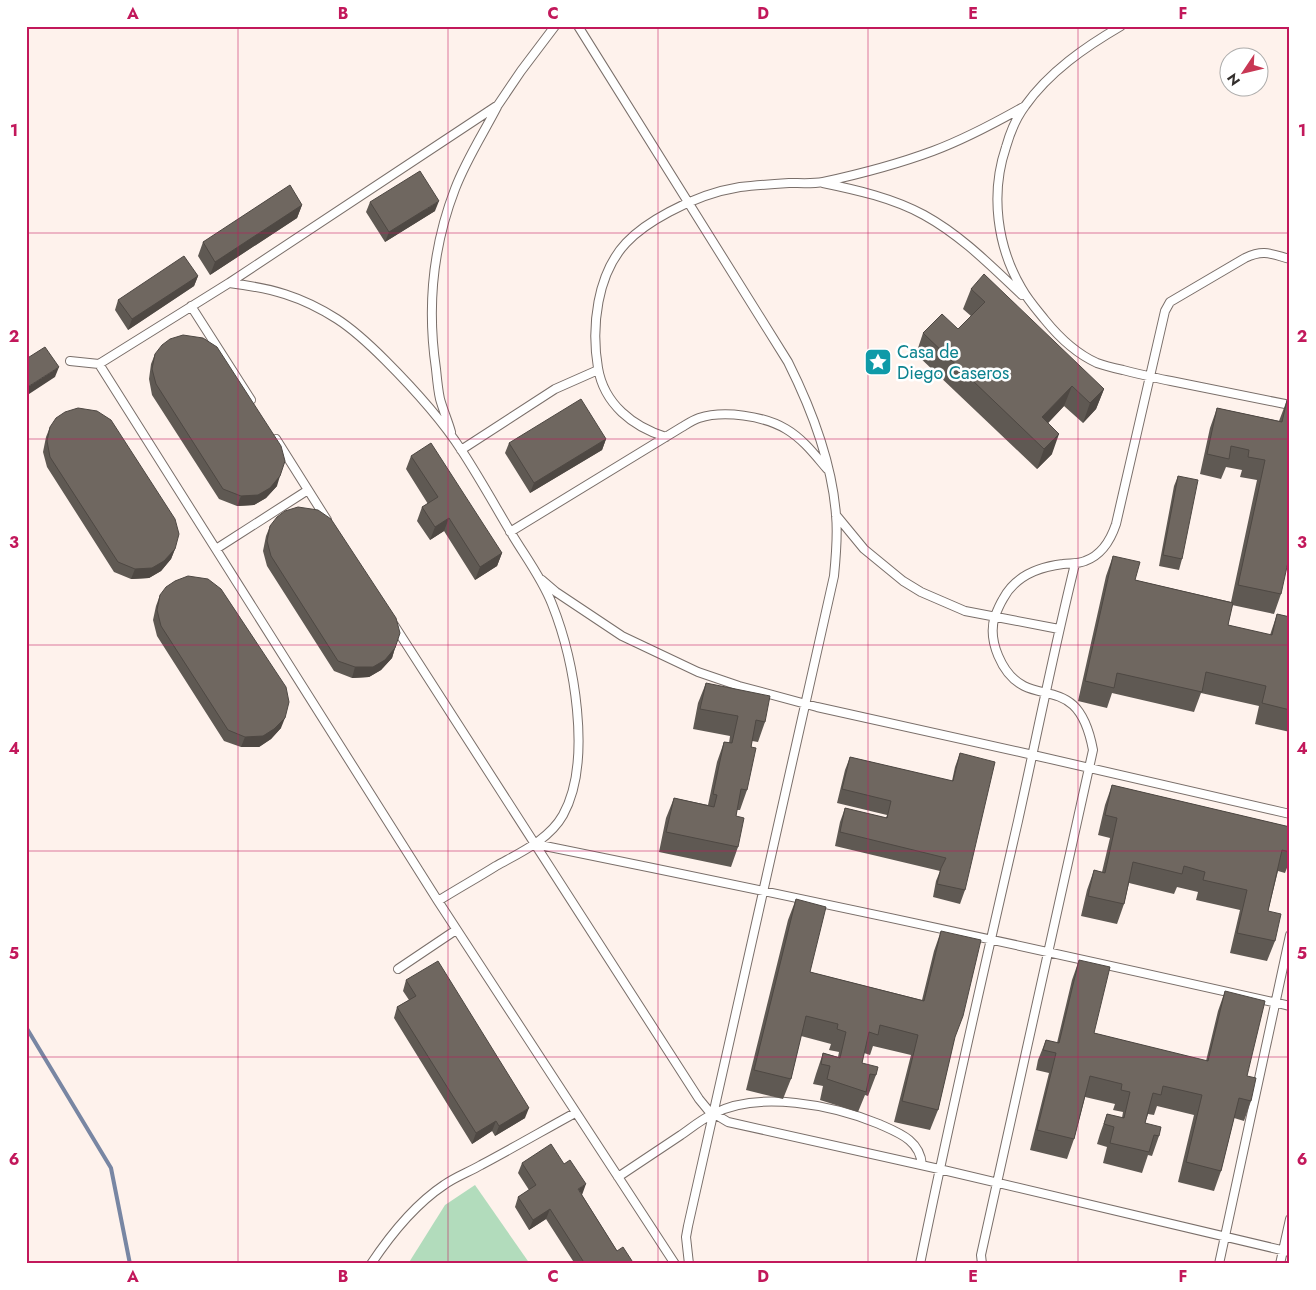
<svg xmlns="http://www.w3.org/2000/svg" width="1316" height="1290" viewBox="0 0 1316 1290" font-family="Jost,sans-serif">
	<style>
		.green { fill: #b2dcbc }
		.lines { fill: none; stroke-linecap: round; stroke-linejoin: round }
		.stream { stroke: #7886a3; stroke-width: 4 }
		.service-casing { stroke: #7a6f6a; stroke-width: 10 }
		.service { stroke: #fff; stroke-width: 8 }
		.wall { fill: #5f5953 }
		.shaded-wall { fill: #4e4843 }
		.building { fill: #6f6760; stroke: #4e4843 }
		.grid { fill: none; stroke: #c2185b; stroke-width: 1; stroke-opacity: 0.55 }
		.labels { text-anchor: middle; stroke-width: 5; stroke-linejoin: round; paint-order: stroke }
		.culture-label { font-size: 18px; fill: #0d838f; stroke: #fff; text-anchor: start }
		.neatline { fill: none; stroke: #c2185b; stroke-width: 2 }
		.grid-label { font-size: 16px; text-anchor: middle; font-weight: bold; fill: #c2185b }
	</style>
	<rect width="100%" height="100%" fill="#fef2ec"/>
	<path class="green" d="M475 1185 530 1264H408L445 1205Z"/>
	<g class="lines">
		<path class="stream" d="M26 1027 111 1168 130 1264"/>
		<g class="service-casing">
			<path id="service" d="M578 26 788 362C812 410 832 462 836 515 838 535 836 556 834 576L688 1226 686 1237 689 1264
				M1121 26C1085 47 1049 72 1025 106 1016 118 1010 133 1006 147 990 194 997 247 1022 289 1028 300 1037 310 1045 320 1058 336 1077 354 1097 363 1105 366 1114 368 1123 370 1139 374 1155 378 1171 381 1210 389 1250 397 1290 405
				M823 183C857 190 893 198 924 215 962 236 991 266 1022 295
				M229 283C271 288 301 296 337 319 354 330 370 345 385 360 413 388 440 417 462 451 479 477 494 504 510 531 524 555 542 578 552 604 574 659 593 761 563 815 549 840 519 853 496 866 477 878 457 889 438 901
				M191 306 251 400
				M70 361 99 364 229 283 498 105 521 71 555 26
				M99 364 438 901 675 1264
				M451 432C448 421 443 410 440 399 438 390 437 379 436 369 427 308 433 246 455 189 466 160 483 134 497 107
				M666 437C633 427 604 404 598 368 591 327 597 274 626 243 638 230 654 220 669 212 691 200 715 191 740 187 757 185 773 184 789 183 800 183 813 184 823 182 860 174 898 164 933 151 965 139 995 123 1025 106
				M276 439 327 520
				M461 450 555 389 598 370
				M836 515 864 549 903 581 921 592 965 611 1059 629
				M510 532 682 427C687 424 693 420 699 418 724 410 764 416 786 429 803 439 815 455 827 469
				M216 549 308 490
				M542 580 556 592 622 636 698 672 739 686 817 707 1033 755 1290 814
				M394 625 699 1099 708 1110 728 1122 939 1169 1290 1252
				M535 844C787 895 1039 949 1290 1006
				M398 969 456 930
				M618 1177C639 1163 660 1149 681 1135 691 1128 702 1119 713 1114 758 1090 833 1105 879 1124 899 1133 920 1140 922 1165
				M371 1264C391 1234 414 1205 444 1185 455 1177 469 1172 481 1165 513 1148 544 1130 575 1113
				M920 1264C950 1116 984 969 1018 821 1037 735 1054 649 1075 564
				M982 1264 981 1255 1093 750C1090 734 1085 716 1073 705 1059 692 1040 694 1024 686 1002 675 987 640 995 616 997 611 1000 604 1003 599 1015 576 1038 567 1063 564 1070 563 1078 564 1085 561 1102 555 1111 539 1116 524L1165 311 1170 302 1245 258C1264 249 1271 254 1290 259
				M1219 1264 1290 935
				M1280 1264 1290 1219"/>
		</g>
		<use href="#service" class="service"/>
	</g>
	<path class="wall" d="M370 202 435 211 385 242 366 212Z
		M302 205 297 218 210 275 198 256 203 242Z
		M198 276 194 286 128 330 115 310 118 300Z
		M971 289 1104 389 1096 409 1083 423 1064 406 1048 423 1052 454 1037 469 916 354 923 333 958 329 971 316 963 309Z
		M155 354 277 486 266 498 254 505 237 506 219 499 152 395 149 379 151 364Z
		M1287 400 1281 594 1274 614 1232 605 1228 625 1270 635 1277 614 1290 617V732L1255 724 1259 706 1201 693 1194 712 1112 693 1107 708 1078 701 1106 576 1113 556 1135 580 1231 602 1257 480 1240 477 1242 470 1226 467 1221 479 1200 474 1210 428 1217 408 1279 421Z
		M50 427 175 549 171 559 161 571 149 578 131 579 114 572 47 467 43 452 46 437Z
		M606 439 602 450 530 493 505 453 509 443Z
		M411 456 502 553 497 566 475 580 444 531 430 540 417 521 422 507 428 504 406 469Z
		M1178 476 1182 559 1179 570 1159 566 1174 486Z
		M270 526 395 648 392 658 381 670 369 677 352 678 334 671 267 566 263 551 266 536Z
		M160 595 281 728 271 739 259 747H241L224 741 157 636 153 620 156 606Z
		M706 683 765 722 758 742 752 741 747 790 740 810H737L736 816 738 847 731 867 659 852 666 818 674 798 708 805 717 762 724 742 729 743 730 736 693 729 698 703Z
		M960 753 965 890 960 904 933 897 936 881 940 871 835 846 840 822 845 808 886 818 887 815 837 803 845 770 850 757 952 781 955 767Z
		M1112 785 1290 827V860L1285 873 1278 871 1268 911 1275 941 1267 961 1230 953 1240 910 1196 900 1198 892 1177 887 1174 894 1129 883 1124 904 1117 924 1081 916 1087 890 1094 870 1102 872 1110 838 1098 835 1105 805Z
		M796 899 810 972 922 1000 934 951 941 931 954 1040 938 1110 930 1130 894 1122 911 1055 873 1046 870 1055 864 1053 862 1063 876 1075 868 1096 865 1095 858 1112 820 1100 823 1086 813 1084 816 1074 823 1053 838 1057 839 1052 829 1050 831 1044 801 1036 791 1079 783 1099 746 1090 788 920Z
		M1079 960 1094 1033 1206 1061 1218 1011 1225 991 1247 1076 1251 1101 1244 1121 1234 1118 1221 1171 1214 1191 1178 1182 1194 1115 1157 1106 1154 1115 1148 1114 1145 1123 1159 1136 1152 1156 1148 1155 1142 1173 1103 1163 1107 1147 1097 1144 1100 1134 1107 1114 1122 1118 1123 1112 1113 1110 1115 1104 1085 1097 1074 1139 1067 1159 1030 1150 1049 1073 1036 1070 1038 1060 1046 1040 1057 1043 1072 980Z
		M406 980 525 1118 495 1136 492 1131 472 1144 394 1018 397 1007 409 1000 403 991Z
		M522 1163 582 1195 617 1251 634 1264H575L546 1219 529 1230 515 1207 518 1197 529 1190 518 1173Z"/>
	<path class="shaded-wall" d="M439 201 435 211 385 242 389 232Z
		M302 205 297 218 210 275 215 262Z
		M198 276 194 286 128 330 132 319Z
		M59 367 55 377 26 396V388Z
		M1072 386 1064 406 1035 437 1042 417Z
		M1104 389 1096 409 1083 423 1090 403Z
		M1059 434 1052 454 1037 469 1044 449Z
		M606 439 602 450 530 493 534 483Z
		M280 476 277 486 266 498 254 505 237 506 241 496Z
		M449 518 444 531 430 540 435 527Z
		M175 549 171 559 161 571 149 578 131 579 135 569Z
		M502 553 497 566 475 580 480 567Z
		M395 648 392 658 381 670 369 677 352 678 355 667Z
		M285 718 281 728 271 739 259 747H241L245 737Z
		M529 1108 525 1118 495 1136 499 1126Z
		M496 1121 492 1131 472 1144 476 1133Z
		M586 1184 582 1195 578 1189Z
		M550 1209 546 1219 529 1230 533 1220Z"/>
	<path class="building" d="M420 171 439 201 389 232 370 202Z
		M290 185 302 205 215 262 203 242Z
		M184 256 198 276 132 319 118 300Z
		M984 274 1104 389 1090 403 1072 386 1042 417 1059 434 1044 449 923 333 942 314 958 329 985 302 971 289Z
		M183 335 203 338 217 347 281 446 285 461 280 476 270 488 258 495 241 496 223 489 156 384 152 369 155 354 162 345 170 339Z
		M45 347 59 367 26 388V359Z
		M581 399 606 439 534 483 509 443Z
		M1287 400 1290 401V553L1281 594 1238 585 1265 460 1248 457 1249 450 1231 446 1229 459 1207 454 1217 408 1282 422Z
		M78 408 97 411 111 420 175 519 179 534 175 549 164 561 152 568 135 569 118 562 50 457 47 441 50 427 56 418 65 412Z
		M431 443 502 553 480 567 449 518 435 527 422 507 438 497 411 456Z
		M1178 476 1198 480 1182 559 1163 555Z
		M298 507 318 510 331 519 396 618 400 633 395 648 385 660 373 667H355L338 661 271 556 267 541 270 526 277 517 285 511Z
		M1113 556 1140 562 1135 580 1233 603 1228 625 1272 635 1277 614 1290 617V710L1262 703 1266 686 1206 672 1202 692 1117 673 1114 688 1085 681Z
		M188 576 208 579 221 589 286 687 289 702 285 718 274 729 263 736 245 737 228 730 161 626 157 610 160 595 166 587 175 581Z
		M706 683 770 696 765 722 756 720 751 747 756 748 747 790 741 789 736 816 744 818 738 847 666 832 674 798 714 807 717 795 713 794 724 742 732 743 738 716 700 709Z
		M960 753 995 762 965 890 937 884 941 868 946 858 840 832 845 808 887 818 891 801 842 789 850 757 953 781Z
		M1112 785 1290 827V852L1282 850 1268 911 1281 914 1275 941 1237 933 1247 890 1203 880 1205 872 1184 866 1182 874 1133 862 1124 904 1088 896 1094 870 1105 873 1117 818 1105 815Z
		M796 899 826 907 810 972 924 1001 941 931 981 940 963 1016 955 1037 938 1110 902 1101 918 1035 880 1025 878 1035 869 1032 862 1063 878 1067 876 1075 870 1074 866 1092 827 1079 830 1066 821 1064 823 1053 840 1058 846 1032 837 1029 838 1024 806 1016 791 1079 754 1070Z
		M1079 960 1110 967 1094 1033 1208 1061 1225 991 1265 1001 1247 1076 1256 1078 1251 1101 1239 1098 1221 1171 1186 1162 1202 1095 1163 1086 1161 1095 1153 1093 1145 1123 1161 1127 1159 1136 1154 1135 1149 1152 1110 1143 1114 1127 1104 1124 1107 1114 1124 1118 1130 1092 1121 1090 1122 1084 1090 1076 1074 1139 1037 1130 1056 1053 1043 1050 1046 1040 1059 1043Z
		M438 961 529 1108 499 1126 496 1121 476 1133 397 1007 416 996 406 980Z
		M551 1144 564 1164 570 1160 586 1184 578 1189 617 1251 623 1247 634 1264H585L550 1209 533 1220 518 1197 536 1185 522 1163Z"/>
	<path class="grid" d="M238 26V1264M448 26V1264M658 26V1264M868 26V1264M1078 26V1264M26 233H1290M26 439H1290M26 645H1290M26 851H1290M26 1057H1290"/>
	<defs>
		<g id="sight-square" transform="scale(1.4375)"><rect x="-9" y="-9" width="18" height="18" rx="4" fill="#0f9aa8" stroke="#fff"/><path d="M0-6L1.8-2.2L6-1.7L2.9 1.2L3.7 5.4L0 3.3L-3.7 5.4L-2.9 1.2L-6-1.7L-1.8-2.2Z" fill="#fff"/></g>
	</defs>
	<g fill-rule="evenodd">
		<use href="#sight-square" x="878" y="362"/>
	</g>
	<g class="labels">
		<g class="culture-label">
			<text x="897" y="358">Casa de<tspan x="897" dy="21">Diego Caseros</tspan></text>
		</g>
	</g>
	<rect width="1316" height="1290" fill="none" stroke="#ffffff" stroke-width="55"/>
	<g transform="translate(1244 72) rotate(235)"><circle r="24" fill="#ffffff" stroke="#adacab"/>
	<path d="M0-4L9 19L0 12L-9 19Z" fill="#c83754"/>
	<text y="-8" font-size="14" font-weight="bold" text-anchor="middle" fill="#332f2d">N</text>
	</g>
	<rect x="28" y="28" width="1260" height="1234" class="neatline"/>
	<g class="grid-label">
		<text x="133" y="19">A</text>
		<text x="343" y="19">B</text>
		<text x="553" y="19">C</text>
		<text x="763" y="19">D</text>
		<text x="973" y="19">E</text>
		<text x="1183" y="19">F</text>
		<text x="14" y="136">1</text>
		<text x="1302" y="136">1</text>
		<text x="14" y="342">2</text>
		<text x="1302" y="342">2</text>
		<text x="14" y="548">3</text>
		<text x="1302" y="548">3</text>
		<text x="14" y="754">4</text>
		<text x="1302" y="754">4</text>
		<text x="14" y="959">5</text>
		<text x="1302" y="959">5</text>
		<text x="14" y="1165">6</text>
		<text x="1302" y="1165">6</text>
		<text x="133" y="1282">A</text>
		<text x="343" y="1282">B</text>
		<text x="553" y="1282">C</text>
		<text x="763" y="1282">D</text>
		<text x="973" y="1282">E</text>
		<text x="1183" y="1282">F</text>
	</g>
</svg>
